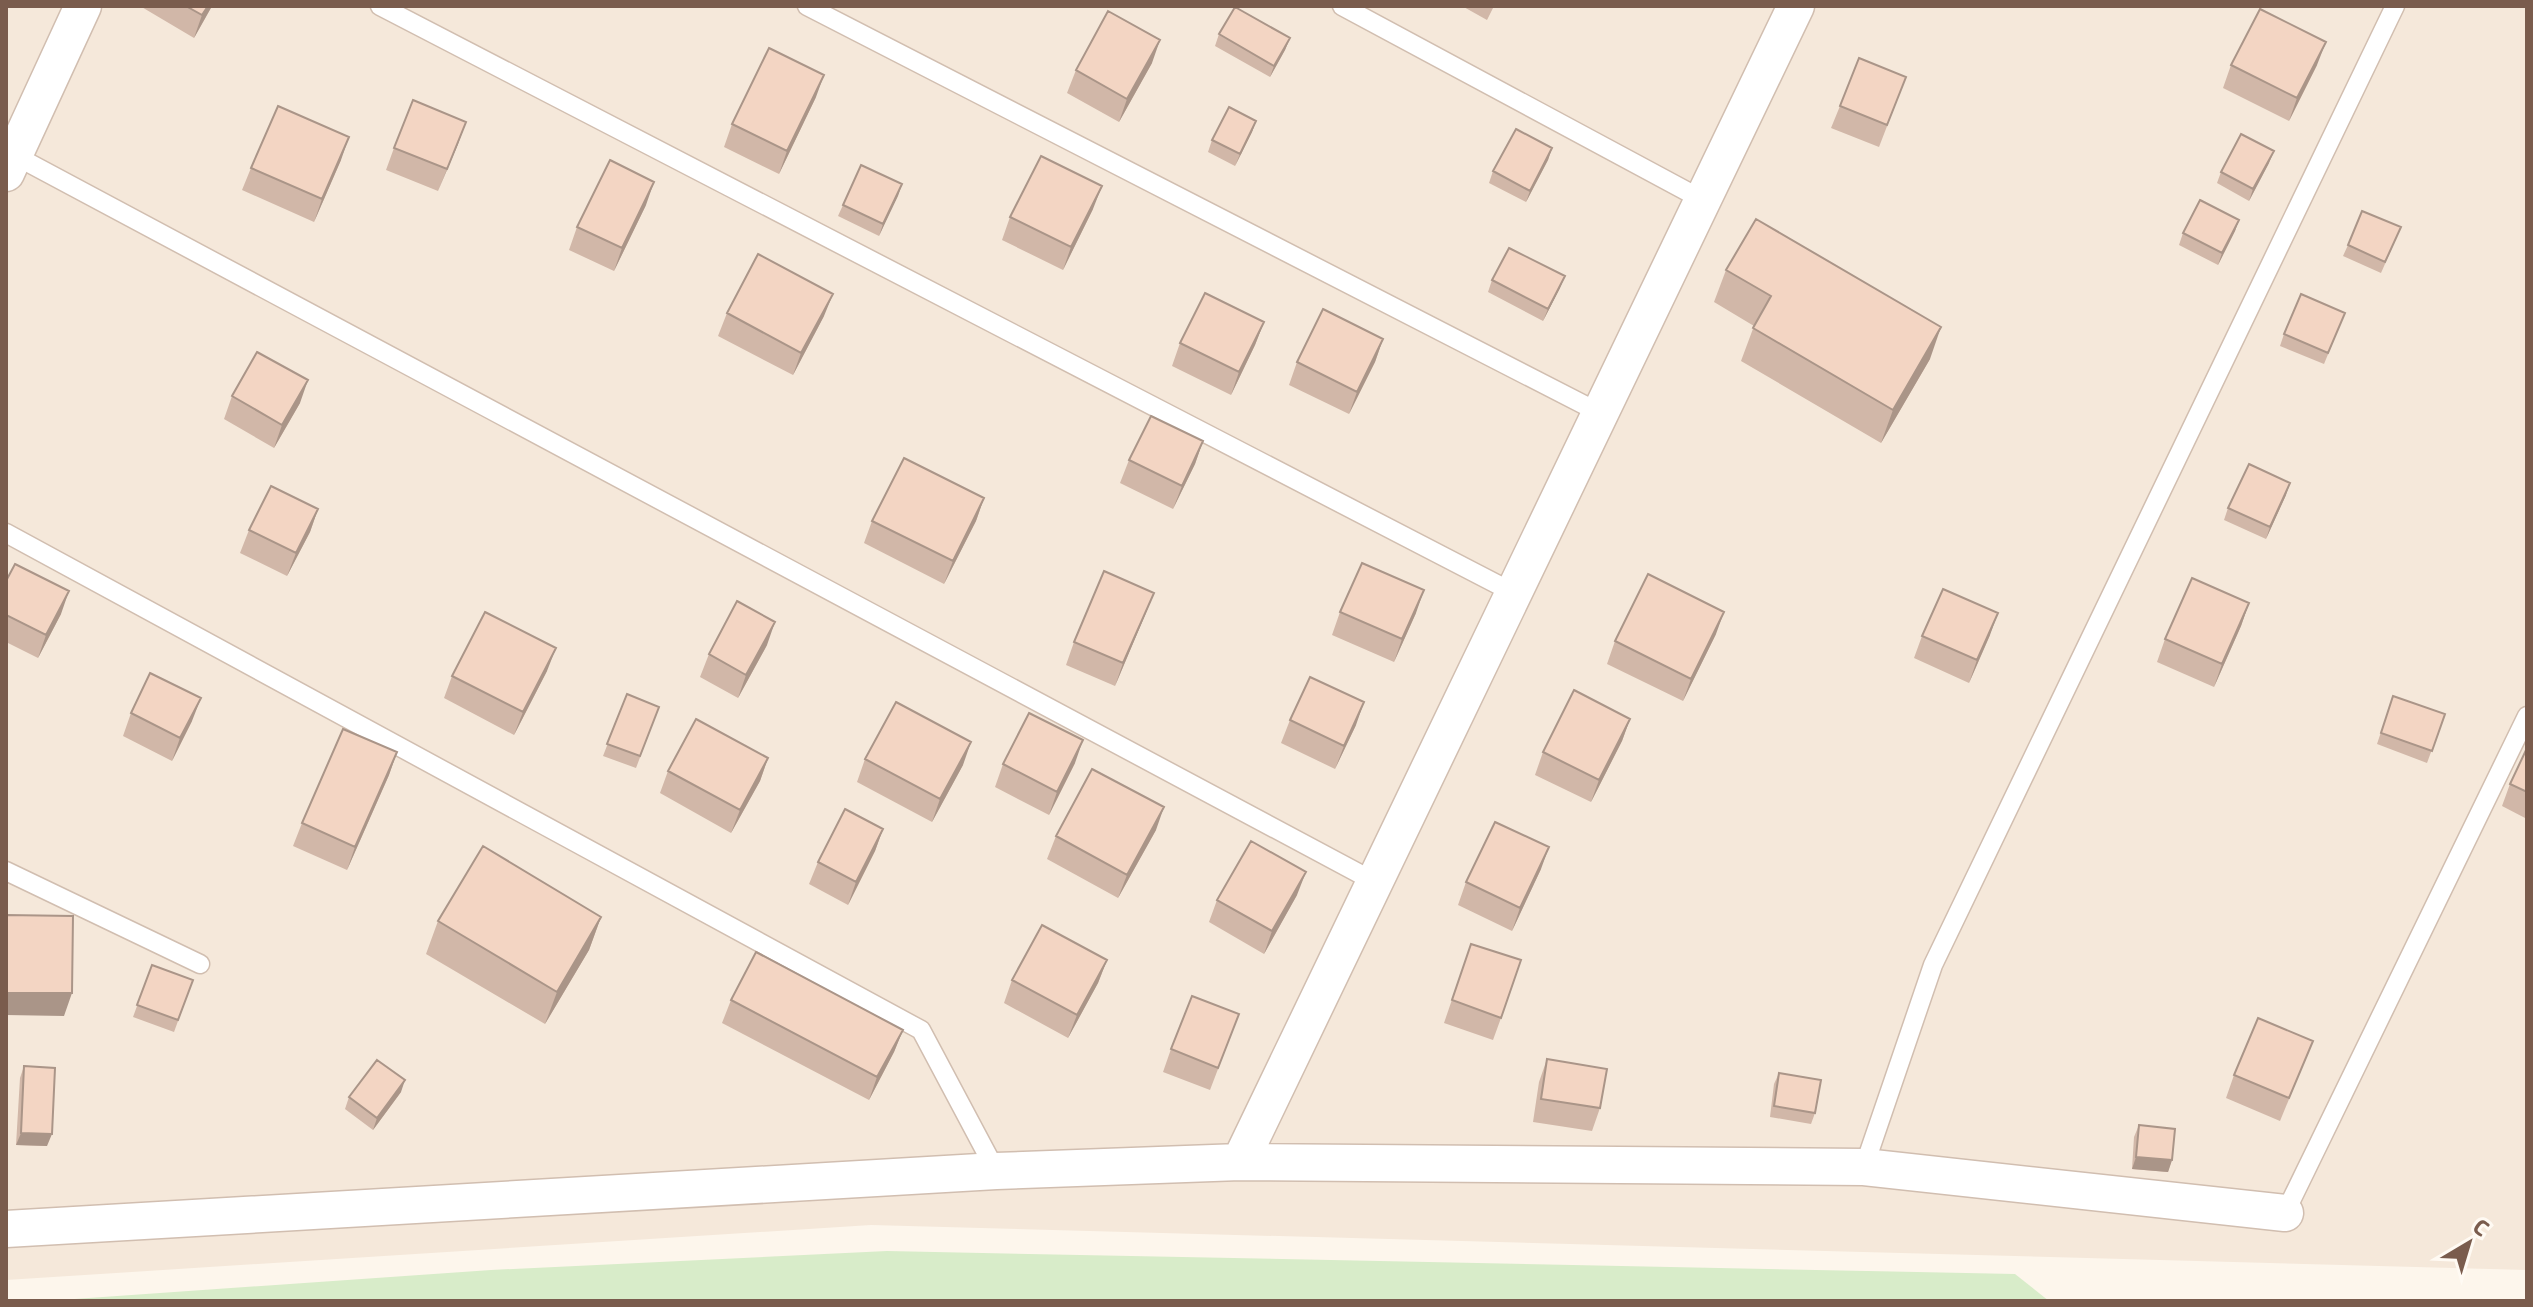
<svg xmlns="http://www.w3.org/2000/svg" width="2533" height="1307" viewBox="0 0 2533 1307" font-family="'Exo 2',sans-serif">
	<style>
		.residential { fill: #f5e8da }
		.green { fill: #d8ecc9 }
		.lines { fill: none; stroke-linecap: round; stroke-linejoin: round }
		.service-casing { stroke: #d1beb0; stroke-width: 21 }
		.minor-casing { stroke: #d1beb0; stroke-width: 39 }
		.service { stroke: #fff; stroke-width: 18 }
		.minor { stroke: #fff; stroke-width: 36 }
		.wall { fill: #d1b7a8 }
		.shaded-wall { fill: #aa9588 }
		.building { fill: #f3d5c3; stroke: #aa9588; stroke-width: 2 }
	</style>
	<rect width="100%" height="100%" fill="#fdf6ec"/>
	<path class="residential" d="M6 6H2527V1270L871 1225 6 1280Z"/>
	<path class="green" d="M887 1251 2015 1274 2049 1301H46L491 1270Z"/>
	<g class="lines">
		<g class="service-casing">
			<path id="service" d="M380 6 1514 593
				M807 6 1600 413
				M1342 6 1703 200
				M14 155 1375 882
				M6 533 921 1030 996 1171
				M6 871 200 964
				M1864 1167 1933 965 2395 6
				M2285 1213 2527 716"/>
		</g>
		<g class="minor-casing">
			<path id="minor" d="M6 173 83 6
				M1240 1162 1796 6
				M6 1229 996 1171 1240 1162 1864 1167 2285 1213"/>
		</g>
		<use href="#service" class="service"/>
		<use href="#minor" class="minor"/>
	</g>
	<path class="wall" d="M140 6H212L194 38Z
		M1462 6H1494L1487 20Z
		M1219 34 1290 38 1285 50 1270 77 1215 46Z
		M1152 63 1119 122 1067 93 1076 70Z
		M2231 65H2317L2289 121 2223 88Z
		M1906 77 1879 147 1831 128 1840 106Z
		M816 97 779 174 724 147 732 124Z
		M1256 121 1252 132 1235 166 1208 152 1212 140Z
		M458 144 438 191 386 170 394 148Z
		M1552 148 1548 160 1526 202 1489 183 1493 171Z
		M341 160 314 222 242 190 251 168Z
		M2269 163 2249 201 2217 183 2221 172Z
		M902 184 879 236 838 216 843 205Z
		M646 205 614 271 569 250 577 227Z
		M1093 209 1063 270 1002 240 1010 217Z
		M2239 220 2235 231 2218 265 2179 245 2183 233Z
		M2396 239 2381 273 2343 256 2348 245Z
		M1726 270 1930 359 1881 443 1741 361 1754 326 1714 302Z
		M1492 280 1560 288 1543 321 1488 292Z
		M727 313 824 316 793 375 718 336Z
		M2345 313 2324 364 2280 346 2284 334Z
		M1264 322 1255 345 1231 395 1172 366 1180 343Z
		M1383 339 1375 362 1349 414 1289 385 1297 362Z
		M232 396 300 403 274 448 224 419Z
		M1203 441 1195 464 1173 509 1120 483 1129 460Z
		M2286 495 2266 539 2224 520 2228 508Z
		M984 498 976 521 944 584 864 543 872 521Z
		M318 509 310 532 287 576 240 553 249 530Z
		M6 581 61 614 38 658 6 642Z
		M1154 593 1145 615 1115 686 1066 665 1074 642Z
		M2249 603 2241 626 2214 687 2157 662 2165 639Z
		M1340 612 1416 613 1394 662 1332 635Z
		M1716 634 1683 701 1607 664 1615 641Z
		M1990 635 1969 683 1914 658 1922 636Z
		M767 645 738 698 700 677 709 654Z
		M547 671 514 735 444 698 452 676Z
		M627 694 659 707 636 768 603 756Z
		M2393 696 2445 714 2427 763 2377 744Z
		M131 713 192 721 172 761 123 736Z
		M1630 719 1622 741 1591 802 1535 775 1543 752Z
		M1290 720 1356 725 1335 769 1281 743Z
		M2527 748V819L2502 806 2510 784Z
		M397 752 389 775 347 870 293 846 302 823Z
		M768 758 760 781 731 833 660 793 668 771Z
		M865 759 963 765 932 822 857 782Z
		M1075 763 1049 815 995 787 1003 764Z
		M883 829 875 851 848 905 809 884 818 862Z
		M1156 830 1118 898 1047 859 1056 836Z
		M1541 869 1512 931 1458 905 1466 882Z
		M1297 895 1264 954 1209 922 1217 900Z
		M601 917 589 950 545 1024 426 954 438 921Z
		M1471 944 1501 1018 1493 1040 1444 1023Z
		M1107 960 1098 983 1068 1038 1004 1003 1012 980Z
		M152 965 193 980 174 1032 133 1017Z
		M731 1000 903 1030 894 1052 869 1100 722 1023Z
		M1239 1014 1210 1090 1163 1072 1171 1049Z
		M2313 1041 2280 1121 2226 1098 2234 1075Z
		M1547 1059 1600 1108 1592 1131 1533 1122 1539 1082Z
		M24 1066 47 1146 16 1145 20 1078Z
		M1779 1073 1815 1113 1811 1124 1770 1117 1774 1084Z
		M401 1092 373 1130 345 1109 349 1097Z
		M2139 1125 2172 1160 2168 1172 2132 1169 2134 1137Z"/>
	<path class="shaded-wall" d="M208 6H212L194 38 202 15Z
		M1290 38 1285 50 1270 77 1274 66Z
		M1160 40 1152 63 1119 122 1127 99Z
		M2326 42 2317 65 2289 121 2297 98Z
		M824 75 816 97 779 174 787 151Z
		M1256 121 1252 132 1235 166 1240 154Z
		M466 122 458 144 438 191 447 169Z
		M349 137 341 160 314 222 322 199Z
		M1552 148 1548 160 1526 202 1530 191Z
		M2274 151 2269 163 2249 201 2253 189Z
		M654 182 646 205 614 271 622 248Z
		M902 184 898 196 879 236 883 224Z
		M1102 186 1093 209 1063 270 1071 247Z
		M2239 220 2235 231 2218 265 2222 253Z
		M1565 276 1560 288 1543 321 1548 309Z
		M833 294 824 316 793 375 801 353Z
		M1264 322 1255 345 1231 395 1239 372Z
		M1941 327 1930 359 1881 443 1893 410Z
		M1383 339 1375 362 1349 414 1357 392Z
		M308 380 300 403 274 448 282 425Z
		M1203 441 1195 464 1173 509 1182 486Z
		M2290 483 2286 495 2266 539 2270 527Z
		M984 498 976 521 944 584 953 561Z
		M318 509 310 532 287 576 296 553Z
		M1424 590 1416 613 1394 662 1402 639Z
		M69 591 61 614 38 658 46 635Z
		M1154 593 1145 615 1115 686 1123 663Z
		M2249 603 2241 626 2214 687 2222 664Z
		M1724 612 1716 634 1683 701 1691 679Z
		M1998 613 1990 635 1969 683 1977 660Z
		M775 622 767 645 738 698 746 675Z
		M556 648 547 671 514 735 523 712Z
		M201 698 192 721 172 761 180 738Z
		M1364 702 1356 725 1335 769 1344 746Z
		M1630 719 1622 741 1591 802 1599 780Z
		M1083 740 1075 763 1049 815 1057 792Z
		M971 742 963 765 932 822 940 799Z
		M397 752 389 775 347 870 355 847Z
		M768 758 760 781 731 833 740 810Z
		M1164 807 1156 830 1118 898 1127 875Z
		M883 829 875 851 848 905 856 882Z
		M1549 847 1541 869 1512 931 1520 908Z
		M1306 872 1297 895 1264 954 1272 931Z
		M601 917 589 950 545 1024 557 992Z
		M1107 960 1098 983 1068 1038 1077 1015Z
		M6 993H72L64 1016 6 1015Z
		M903 1030 894 1052 869 1100 877 1077Z
		M405 1080 401 1092 373 1130 377 1118Z
		M21 1133 52 1134 47 1146 16 1145Z
		M2136 1157 2172 1160 2168 1172 2132 1169Z"/>
	<path class="building" d="M186 6H208L202 15Z
		M1235 7 1290 38 1274 66 1219 34Z
		M2260 9 2326 42 2297 98 2231 65Z
		M1108 11 1160 40 1127 99 1076 70Z
		M769 48 824 75 787 151 732 124Z
		M1859 58 1906 77 1887 125 1840 106Z
		M413 100 466 122 447 169 394 148Z
		M278 106 349 137 322 199 251 168Z
		M1229 107 1256 121 1240 154 1212 140Z
		M1516 129 1552 148 1530 191 1493 171Z
		M2241 134 2274 151 2253 189 2221 172Z
		M1041 156 1102 186 1071 247 1010 217Z
		M610 160 654 182 622 248 577 227Z
		M861 165 902 184 883 224 843 205Z
		M2200 200 2239 220 2222 253 2183 233Z
		M2362 211 2401 227 2385 262 2348 245Z
		M1756 219 1941 327 1893 410 1753 328 1771 296 1726 270Z
		M1509 248 1565 276 1548 309 1492 280Z
		M758 254 833 294 801 353 727 313Z
		M1205 293 1264 322 1239 372 1180 343Z
		M2301 294 2345 313 2328 353 2284 334Z
		M1323 309 1383 339 1357 392 1297 362Z
		M257 352 308 380 282 425 232 396Z
		M1151 416 1203 441 1182 486 1129 460Z
		M904 458 984 498 953 561 872 521Z
		M2249 464 2290 483 2270 527 2228 508Z
		M271 486 318 509 296 553 249 530Z
		M1362 563 1424 590 1402 639 1340 612Z
		M15 564 69 591 46 635 6 615V581Z
		M1104 571 1154 593 1123 663 1074 642Z
		M1648 574 1724 612 1691 679 1615 641Z
		M2192 578 2249 603 2222 664 2165 639Z
		M1943 589 1998 613 1977 660 1922 636Z
		M737 601 775 622 746 675 709 654Z
		M485 612 556 648 523 712 452 676Z
		M150 673 201 698 180 738 131 713Z
		M1310 677 1364 702 1344 746 1290 720Z
		M1574 690 1630 719 1599 780 1543 752Z
		M627 694 659 707 640 756 607 744Z
		M2393 696 2445 714 2432 751 2381 733Z
		M896 702 971 742 940 799 865 759Z
		M1029 713 1083 740 1057 792 1003 764Z
		M696 719 768 758 740 810 668 771Z
		M343 729 397 752 355 847 302 823Z
		M2527 748V792L2510 784Z
		M1092 769 1164 807 1127 875 1056 836Z
		M845 809 883 829 856 882 818 862Z
		M1495 822 1549 847 1520 908 1466 882Z
		M1251 841 1306 872 1272 931 1217 900Z
		M483 846 601 917 557 992 438 921Z
		M6 915 73 916 72 993H6Z
		M1042 925 1107 960 1077 1015 1012 980Z
		M1471 944 1521 960 1501 1018 1452 1000Z
		M756 952 903 1030 877 1077 731 1000Z
		M152 965 193 980 178 1020 137 1005Z
		M1192 996 1239 1014 1218 1068 1171 1049Z
		M2258 1018 2313 1041 2289 1098 2234 1075Z
		M1547 1059 1607 1069 1600 1108 1541 1099Z
		M377 1060 405 1080 377 1118 349 1097Z
		M24 1066 55 1068 52 1134 21 1133Z
		M1779 1073 1821 1080 1815 1113 1774 1106Z
		M2139 1125 2175 1129 2172 1160 2136 1157Z"/>
	<rect width="2533" height="1307" fill="none" stroke="#7a5c4d" stroke-width="16"/>
	<g transform="translate(2469 1243) rotate(38)" stroke="#fffaf3" stroke-width="6" paint-order="stroke">
	<path d="M0-6L14 30L0 20L-14 30Z" fill="#7a5c4d"/>
	<text y="-12" font-size="22" font-weight="bold" text-anchor="middle" fill="#7a5c4d">С</text>
	</g>
</svg>
